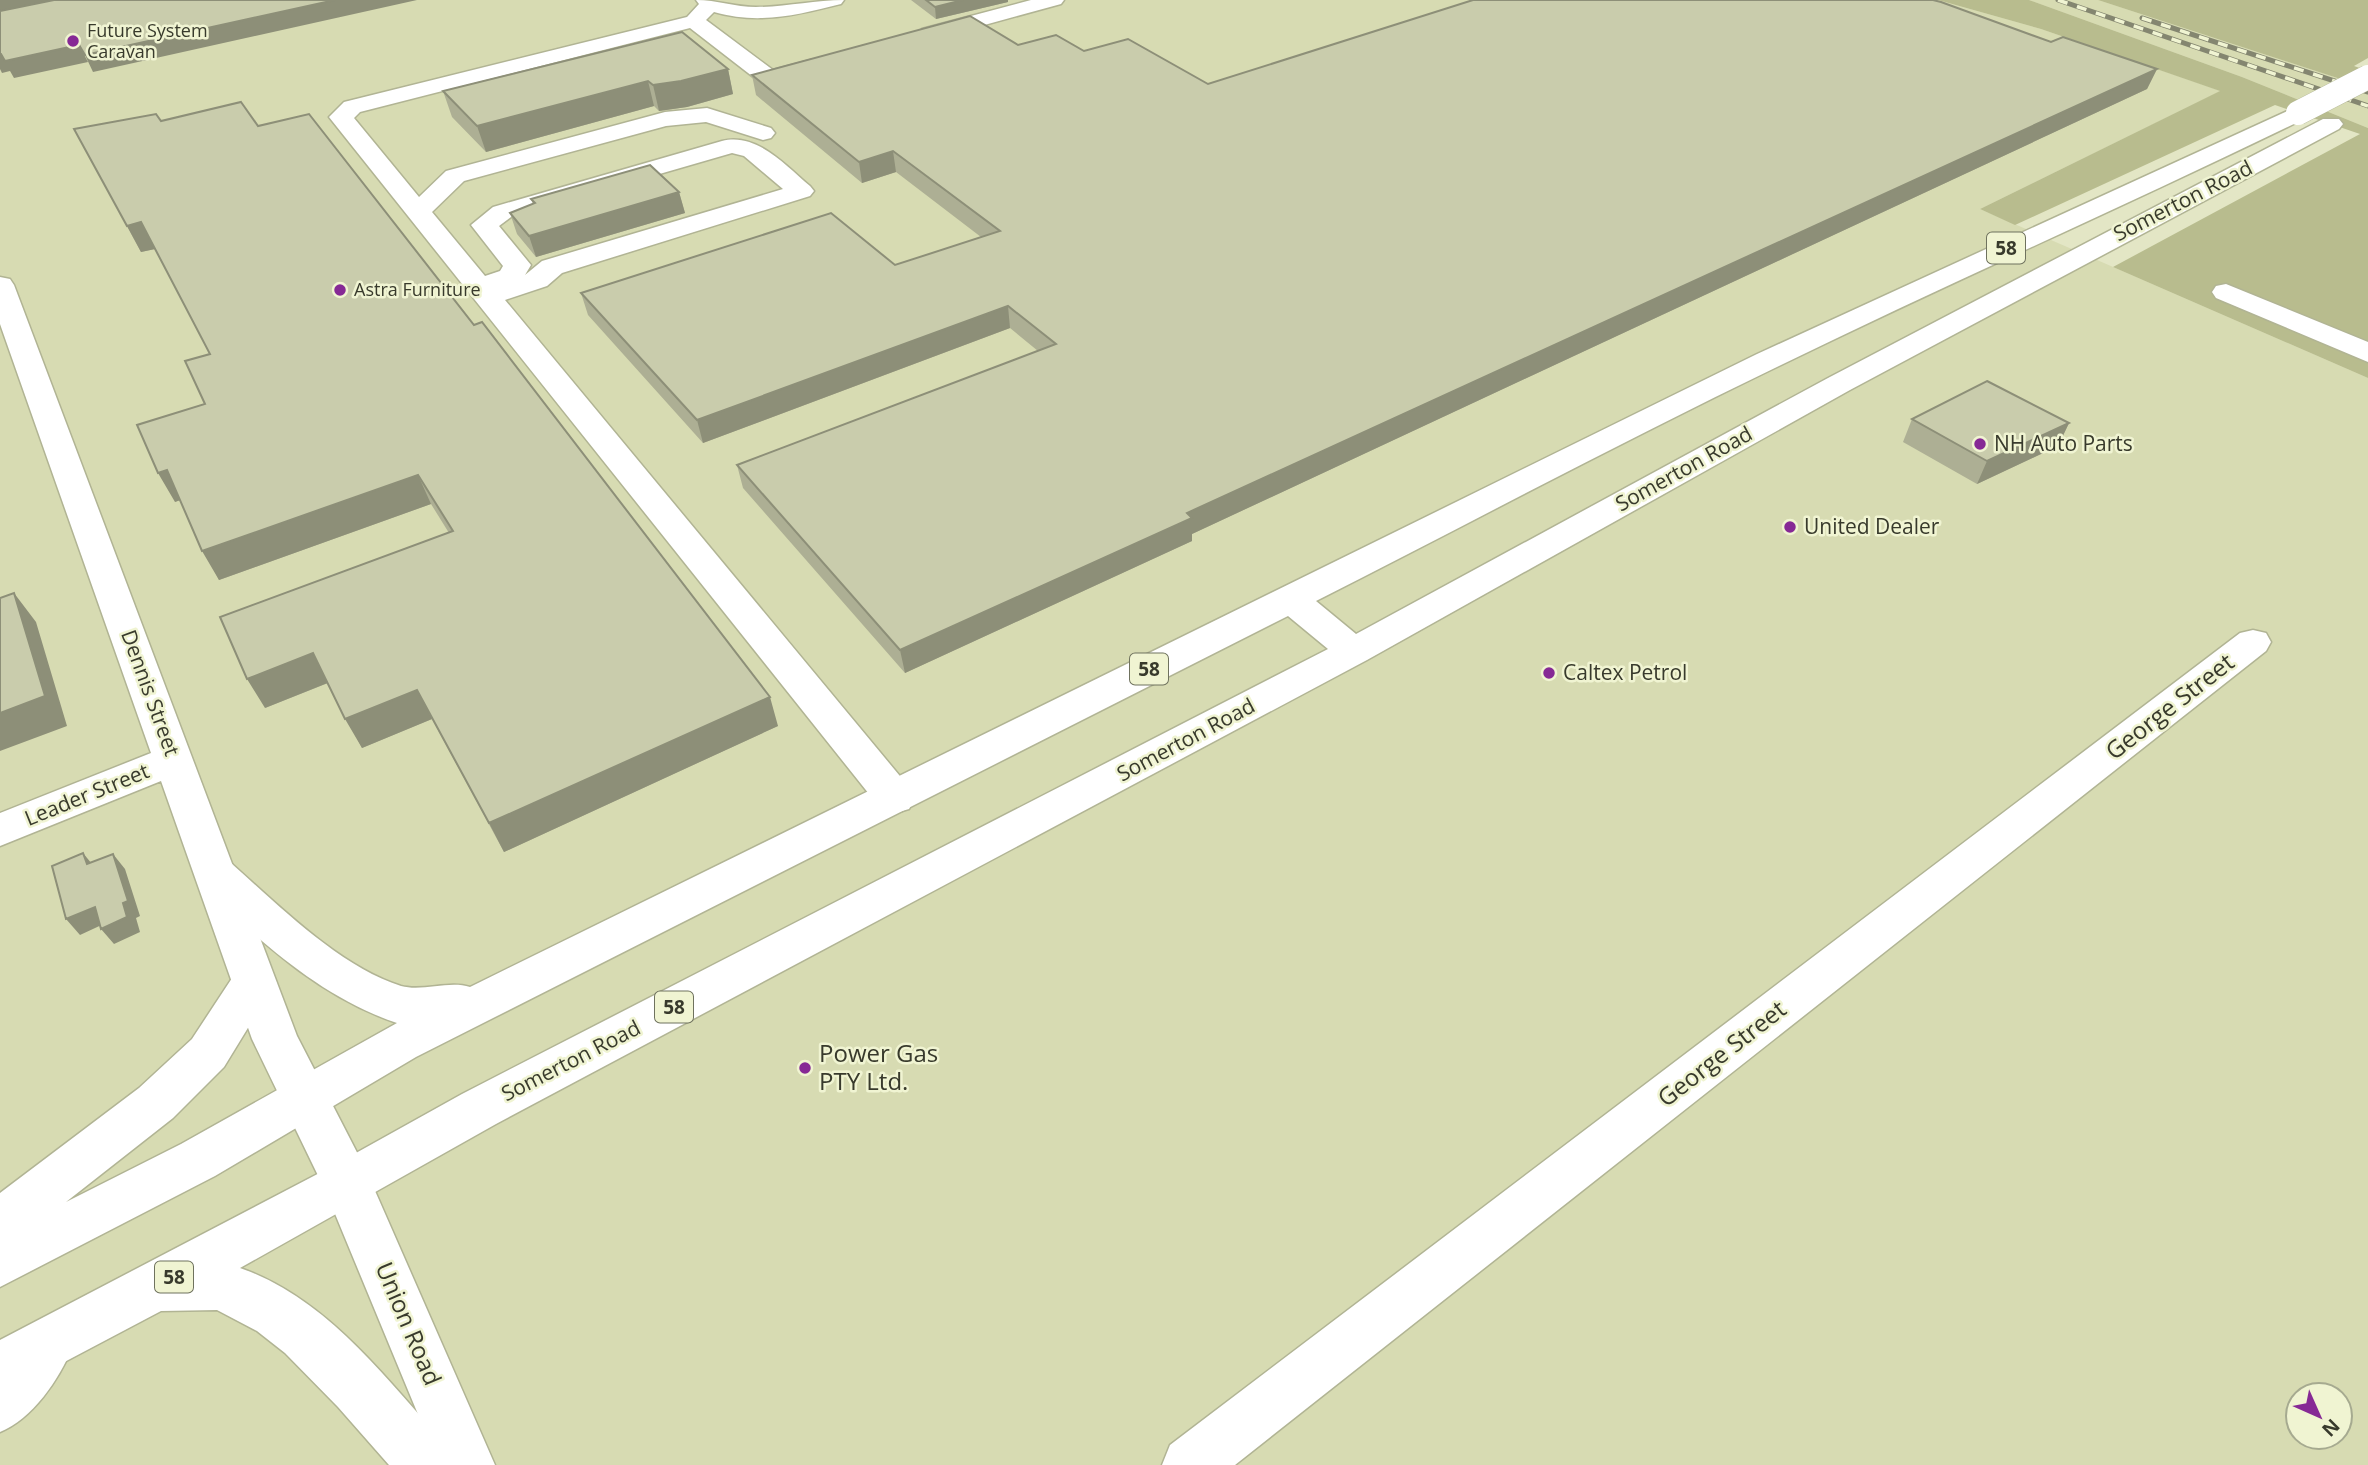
<svg xmlns="http://www.w3.org/2000/svg" width="2368" height="1465" viewBox="0 0 2368 1465" font-family="'Open Sans',sans-serif">
	<style>
		.built { fill: #d7dbb2; fill-rule: evenodd }
		.green { fill: #b8bc8e }
		.lines { fill: none; stroke-linecap: round; stroke-linejoin: round }
		.minor-casing { stroke: #b1b494; stroke-width: 3 }
		.major-casing { stroke: #b1b494; stroke-width: 3 }
		.minor { fill: #fff; fill-rule: evenodd }
		.major { fill: #fff; fill-rule: evenodd }
		.rail-casing { stroke: #848670; stroke-width: 5 }
		.rail { stroke: #f0f4d2; stroke-width: 3.5; stroke-dasharray: 10; stroke-linecap: butt }
		.major-bridge-casing { stroke: #b1b494; stroke-width: 25; stroke-linecap: butt }
		.major-bridge { stroke: #fff; stroke-width: 24 }
		.wall { fill: #adaf94 }
		.shaded-wall { fill: #8d8f78 }
		.building { fill: #c9ccac; stroke: #8d8f78; stroke-width: 2 }
		.poi-dot { fill: #862995; stroke: #f0f4d2; stroke-width: 2.5 }
		.labels { text-anchor: middle; stroke-width: 5; stroke-linejoin: round; paint-order: stroke }
		.far-poi-label { font-size: 18px; fill: #383a2c; stroke: #f0f4d2; text-anchor: start }
		.shield { fill: #f0f4d2; stroke: #6f725e; stroke-width: 2 }
		.shield-label { font-size: 19px; font-weight: bold; fill: #383a2c }
		.street-label { font-size: 21px; fill: #383a2c; stroke: #f0f4d2 }
		.poi-label { font-size: 21px; fill: #383a2c; stroke: #f0f4d2; text-anchor: start }
		.near-street-label { font-size: 24px; fill: #383a2c; stroke: #f0f4d2 }
		.near-poi-label { font-size: 24px; fill: #383a2c; stroke: #f0f4d2; text-anchor: start }
	</style>
	<rect width="100%" height="100%" fill="#e3e6c5"/>
	<path class="built" d="M0 0H1938L2041 29 2221 91 1980 209 2368 378V1465H0ZM2298 1395H2340V1437H2298Z
		M2029 0H2098L2368 88V128L2242 77Z"/>
	<path class="green" d="M1938 0H2029L2242 77 2368 128V378L2113 267 2360 134 2275 105 2015 225 1980 209 2220 91 2041 29Z
		M2098 0H2368V58L2354 66 2368 71V88Z"/>
	<g class="lines">
		<g class="minor-casing">
			<path id="minor" d="M696 0C717 0 735 7 756 7 786 7 814 0 844 0L841 4C797 15 759 25 714 12L706 20 773 70 811 60 822 67 819 72 769 85 761 83 690 28 360 112 354 118 419 197 446 171 665 112 707 108 771 128 775 133 771 138 763 140 706 122 666 126 464 181 432 212 485 276 500 271 503 266 471 225 493 207 722 141C757 132 786 166 810 186L814 191 810 196 562 273 547 286 505 300 909 787 915 798 909 809 895 813 881 809 329 117 344 102 687 17 699 4ZM732 153 744 156 783 189 542 261 525 275 531 265 499 226 511 217Z
				M1031 0H1064L1061 4 930 40 919 34 922 29Z
				M0 277 10 279 14 285 297 1036 365 1168 495 1465H439L326 1192 252 1039 161 781 0 846V813L151 753 0 324Z
				M2226 284 2368 342V362L2216 298 2212 292 2216 286Z
				M2253 630 2266 633 2271 642 2266 651 1235 1465H1162L1170 1445 2240 633Z
				M45 1321 64 1329 72 1348C59 1380 32 1419 0 1432V1361L26 1329Z"/>
		</g>
		<g class="major-casing">
			<path id="major" d="M2296 107 2304 109 2308 114 2304 119C2130 204 1953 281 1779 366 1623 441 1470 523 1316 601L1356 634 1828 378 2323 119H2339L2343 124 2339 129 1850 390 1367 660 496 1124 240 1268C327 1298 386 1379 446 1445L454 1465H389L338 1407 285 1353 257 1331 217 1310 161 1311 0 1396V1340L329 1168 462 1094 1328 649 1288 616 416 1057 215 1176 0 1287V1193L139 1088 192 1039 238 969 254 963 270 969 276 982 224 1067 173 1118 66 1202 181 1144 397 1023C319 997 261 941 201 887L195 875 201 863 216 859 231 863C278 905 340 967 401 986 423 992 449 980 470 987L1757 354Z"/>
		</g>
		<use href="#minor" class="minor"/>
		<use href="#major" class="major"/>
		<g class="rail-casing">
			<path id="rail" d="M2058 0 2368 106
				M2142 18 2368 92"/>
		</g>
		<use href="#rail" class="rail"/>
		<g class="major-bridge-casing">
			<path id="major-bridge" d="M2298 113 2368 77"/>
		</g>
		<use href="#major-bridge" class="major-bridge"/>
	</g>
	<path class="wall" d="M911 0H1008V2L936 19Z
		M2051 42 2157 69 2147 89 1192 534V541L905 673 743 488 737 465 1038 351 1010 328 703 443 588 315 581 293 895 265 981 237 896 172 862 183 756 95 752 75 1018 45 1084 51 1208 84Z
		M728 69 733 94 687 107 659 111 654 106 486 152 452 117 443 91Z
		M161 121 258 126 778 726 504 852 432 719 362 748 328 683 265 708 449 533 431 504 219 580 180 500 175 502 205 404 210 354 155 249 141 252 74 129Z
		M679 192 685 213 536 257 517 234 510 213 533 204 531 199Z
		M1912 419 2069 423 2058 446 1977 484 1903 442Z"/>
	<path class="shaded-wall" d="M0 0H59L0 12Z
		M335 0H417L93 72 85 55Z
		M963 0H1008V2L936 19 935 7Z
		M79 45 88 62 14 78 10 71 2 73 0 69V54Z
		M728 69 733 94 687 107 659 111 653 85Z
		M2157 69 2147 89 1192 534V541L905 673 900 650 1187 513Z
		M648 81 654 106 486 152 477 126Z
		M893 151 896 172 862 183 859 162Z
		M679 192 685 213 536 257 529 236Z
		M141 222 155 249 141 252 127 226Z
		M1008 306 1010 328 703 443 697 420Z
		M2069 423 2058 446 1977 484 1987 461Z
		M167 470 183 499 175 502 158 473Z
		M418 475 431 504 219 580 202 551Z
		M14 593 36 622 67 726 0 751V713Z
		M313 653 330 682 265 708 247 679Z
		M417 690 432 719 362 748 345 719Z
		M770 697 778 726 504 852 489 823Z
		M83 853 96 869 87 864Z
		M113 854 125 869 140 916 136 918 140 932 114 944 101 929 123 903Z
		M95 907 108 922 80 935 66 919Z"/>
	<path class="building" d="M54 0H335L85 55 79 45 5 61 1 54H0V11Z
		M926 0H963L935 7Z
		M1473 0H1933L1941 2 2051 42 2063 37 2157 69 1187 513 1192 518 900 650 737 465 1056 344 1008 306 697 420 581 293 831 213 895 265 1000 231 893 151 859 162 752 75 970 16 1018 45 1056 35 1084 51 1128 39 1208 84Z
		M682 32 728 69 681 81 653 85 648 81 477 126 443 91Z
		M241 102 258 126 309 114 474 325 482 322 770 697 489 823 417 690 345 719 313 653 247 679 220 617 453 531 418 475 202 551 167 470 158 473 137 425 205 404 185 361 210 354 141 222 127 226 74 129 156 114 161 121Z
		M650 165 679 192 529 236 510 213 535 203 531 199Z
		M1987 381 2069 423 1987 461 1912 419Z
		M14 593 45 696 0 713V598Z
		M83 853 87 864 113 854 128 901 123 903 127 917 101 929 95 907 66 919 52 866Z"/>
	<g class="poi-dot">
		<circle cx="73" cy="41" r="7"/>
		<circle cx="340" cy="290" r="7"/>
		<circle cx="1980" cy="444" r="7"/>
		<circle cx="1790" cy="527" r="7"/>
		<circle cx="1549" cy="673" r="7"/>
		<circle cx="805" cy="1068" r="7"/>
	</g>
	<g class="labels">
		<g class="far-poi-label">
			<text x="87" y="37">Future System<tspan x="87" dy="21">Caravan</tspan></text>
			<text x="354" y="296">Astra Furniture</text>
		</g>
		<g class="shield">
			<rect x="1987" y="232.5" width="38" height="31" rx="5"/>
			<rect x="1130" y="653.5" width="38" height="31" rx="5"/>
			<rect x="655" y="991.5" width="38" height="31" rx="5"/>
			<rect x="155" y="1261.5" width="38" height="31" rx="5"/>
		</g>
		<g class="shield-label">
			<text x="2006" y="255">58</text>
			<text x="1149" y="676">58</text>
			<text x="674" y="1014">58</text>
			<text x="174" y="1284">58</text>
		</g>
		<g class="street-label">
			<text transform="translate(2183 201) rotate(-27)" y="7">Somerton Road</text>
			<text transform="translate(1684 469) rotate(-29)" y="7">Somerton Road</text>
			<text transform="translate(150 693) rotate(70)" y="7">Dennis Street</text>
			<text transform="translate(1186 740) rotate(-28)" y="7">Somerton Road</text>
			<text transform="translate(87 795) rotate(-22)" y="7">Leader Street</text>
			<text transform="translate(571 1061) rotate(-27)" y="7">Somerton Road</text>
		</g>
		<g class="poi-label">
			<text x="1994" y="451">NH Auto Parts</text>
			<text x="1804" y="534">United Dealer</text>
			<text x="1563" y="680">Caltex Petrol</text>
		</g>
		<g class="near-street-label">
			<text transform="translate(2170 707) rotate(-38)" y="8">George Street</text>
			<text transform="translate(1722 1054) rotate(-38)" y="8">George Street</text>
			<text transform="translate(408 1324) rotate(67)" y="8">Union Road</text>
		</g>
		<g class="near-poi-label">
			<text x="819" y="1062">Power Gas<tspan x="819" dy="28">PTY Ltd.</tspan></text>
		</g>
	</g>
	<g transform="translate(2319 1416) rotate(135)"><circle r="33" fill="#f0f4d2" stroke="#a6aa90" stroke-width="2"/>
	<path d="M0-5L12 26L0 18L-12 26Z" fill="#862995"/>
	<text y="-10" font-size="19" font-weight="bold" text-anchor="middle" fill="#383a2c">N</text>
	</g>
</svg>
